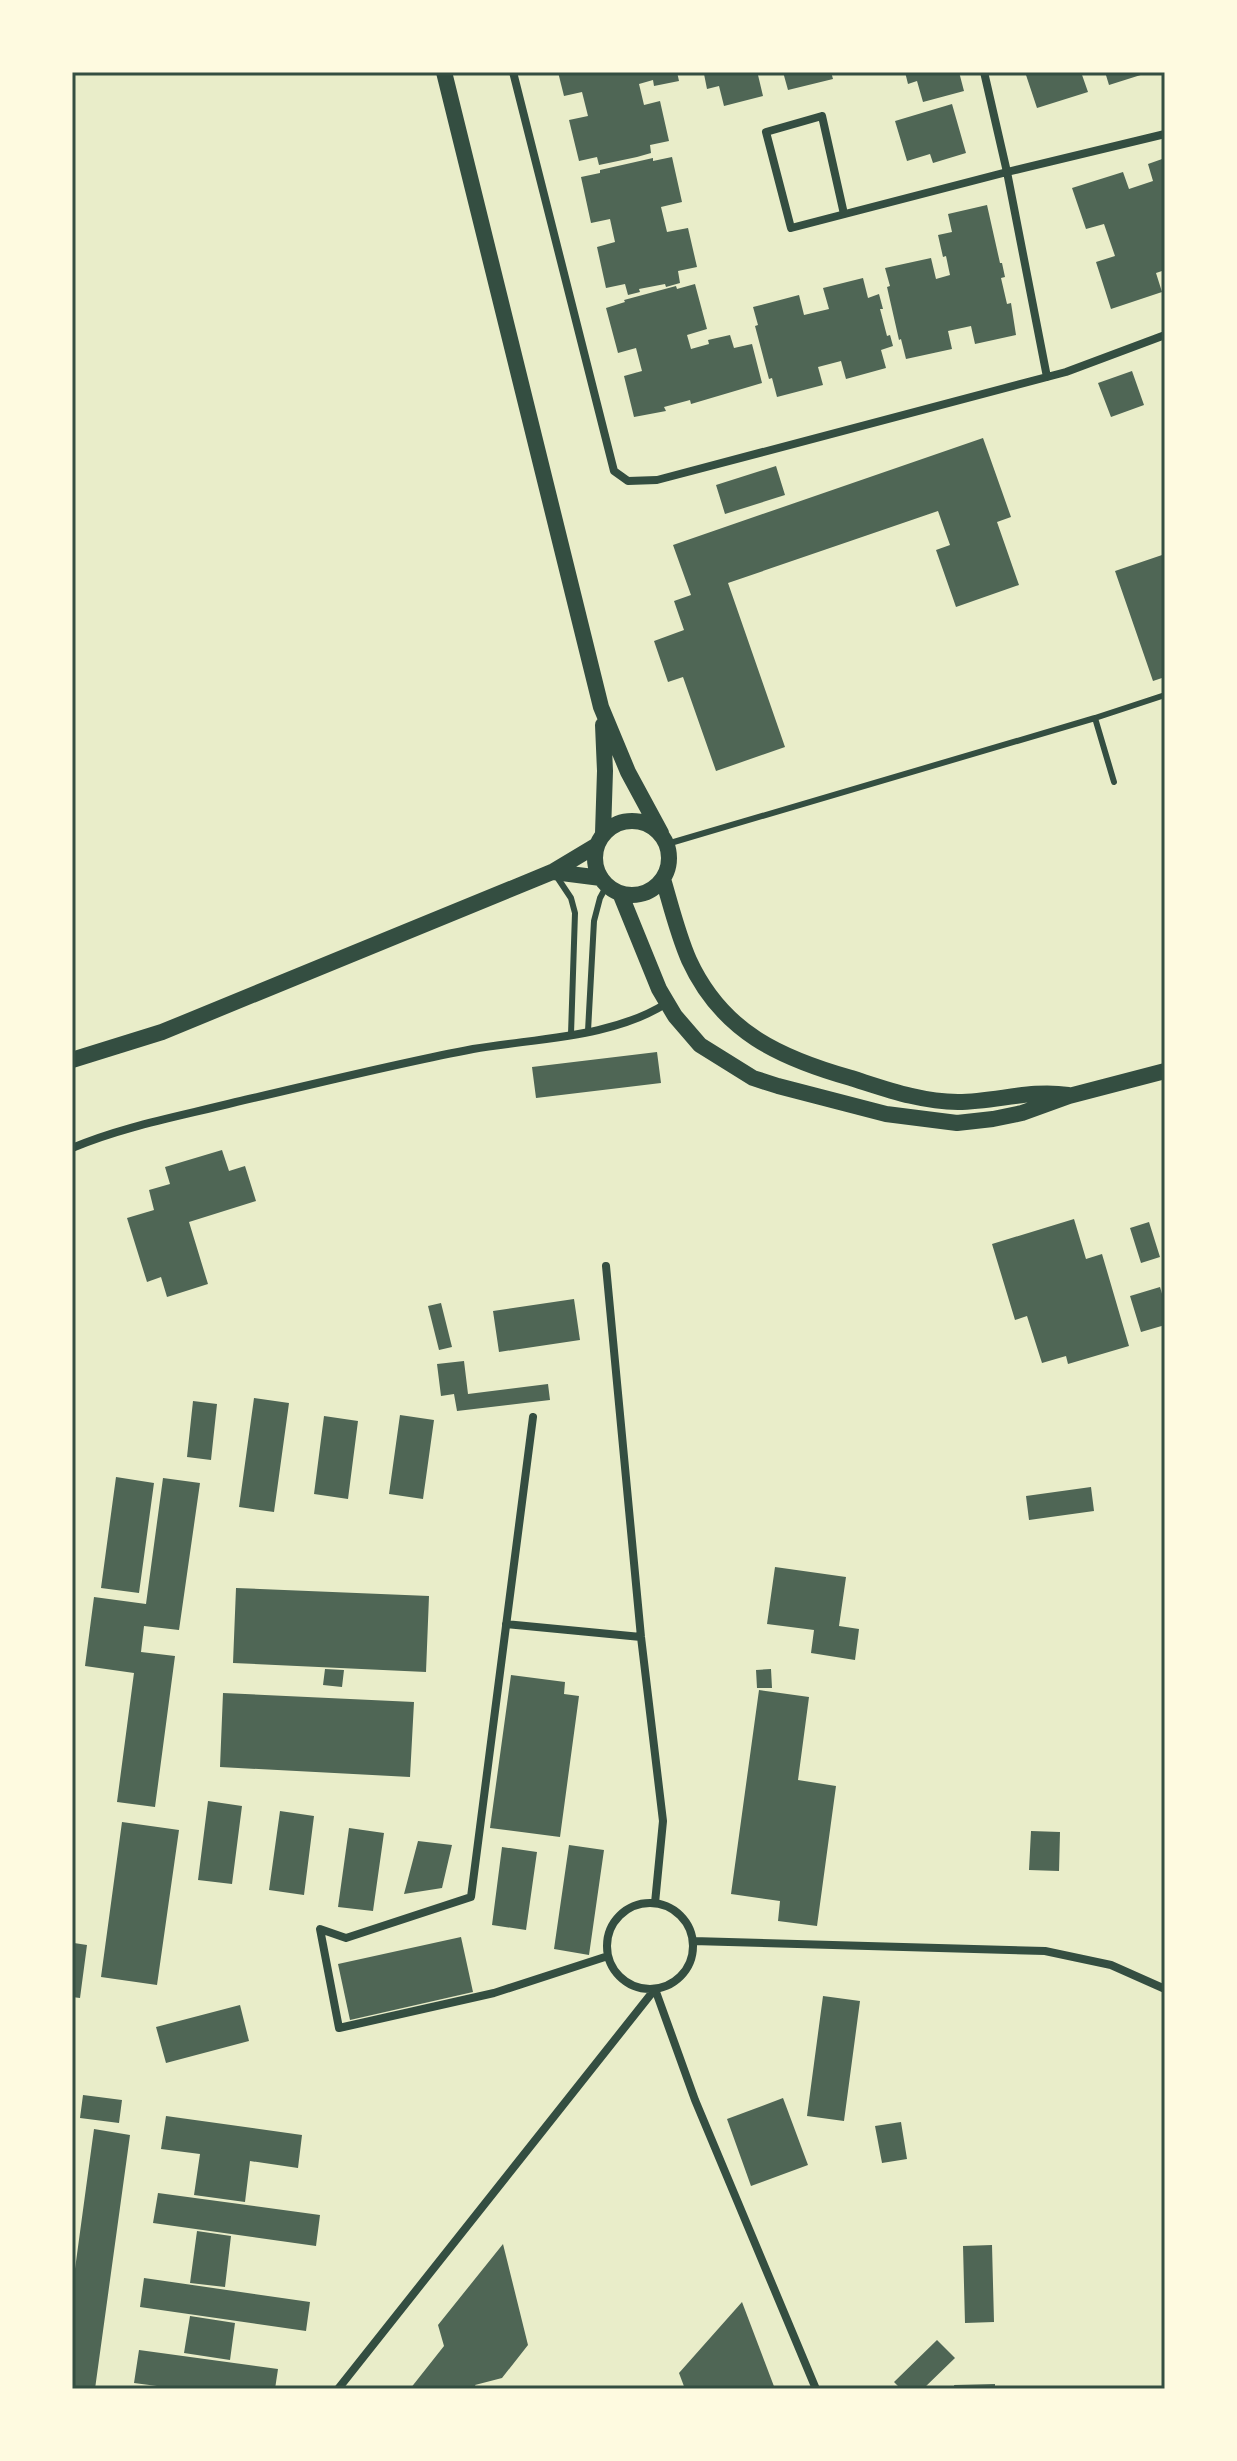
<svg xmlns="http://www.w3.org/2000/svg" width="1237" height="2461" viewBox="0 0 1237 2461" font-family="Signika,sans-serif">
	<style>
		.building { fill: #4f6655 }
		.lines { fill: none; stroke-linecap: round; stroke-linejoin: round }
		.service { stroke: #344e41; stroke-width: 6 }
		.minor { stroke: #344e41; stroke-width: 8 }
		.secondary { stroke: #344e41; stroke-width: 16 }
		.neatline { fill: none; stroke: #344e41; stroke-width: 3 }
	</style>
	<rect width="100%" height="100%" fill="#e9edc9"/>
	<path class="building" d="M558 72H677L679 81 654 86 653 80 639 84 644 105 660 101 669 141 650 145 651 153 637 157 599 165 597 157 579 161 569 120 588 116 582 92 564 96Z
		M706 72H767L758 75 763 96 724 106 719 86 707 89 704 74Z
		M783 72H831L833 79 788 90Z
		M905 72H959L964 91 923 102 917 81 908 84Z
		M1025 72H1081L1088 92 1037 108Z
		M1105 72H1146L1147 73 1109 85Z
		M952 104 966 153 933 163 930 154 907 161 895 121Z
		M672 157 682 202 661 207 667 232 688 228 697 267 678 271 680 283 666 287 665 284 639 289 640 292 628 295 625 284 606 288 597 247 615 242 610 219 591 223 581 177 600 173V170L653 158V161Z
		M1165 158V270L1156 273 1162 292 1111 309 1096 262 1115 256 1104 224 1086 229 1072 188 1123 172 1129 189 1153 181 1148 164Z
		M987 205 1000 263H1002L1005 277 1001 278 1007 304 1011 303 1016 335 975 344 971 326 948 331 952 349 906 359 901 339 899 340 887 287 890 286 885 268 931 258 936 279 950 275 946 256 943 257 938 235 952 232 948 214Z
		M863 278 868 298 879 294 883 309H880L887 336 890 335 893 346 881 350 886 368 846 379 841 361 818 367 823 385 777 397 772 378 769 379 755 326 758 325 753 307 799 295 804 315 829 309 823 288Z
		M695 284 707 329 687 335 691 349 709 344 708 340 730 335 734 348 752 344 762 383 691 404 690 400 664 407 666 411 634 417 624 376 642 371 636 348 618 353 606 308 625 302 624 300 676 286 677 289Z
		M1132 371 1144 405 1111 417 1098 383Z
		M983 438 1011 517 997 522 1019 585 956 607 936 550 950 545 938 511 728 583 785 747 716 771 683 677 668 682 654 641 684 630 674 601 691 595 673 545Z
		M776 466 785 495 725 514 716 485Z
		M1165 554V677L1153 681 1115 571Z
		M657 1052 661 1083 536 1098 532 1067Z
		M222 1150 229 1171 245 1166 256 1201 189 1222 208 1284 167 1297 161 1277 147 1282 127 1218 154 1210 149 1190 170 1184 165 1167Z
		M1074 1219 1086 1259 1102 1254 1129 1346 1068 1364 1066 1356 1042 1363 1027 1316 1015 1320 992 1244Z
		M1149 1222 1160 1257 1141 1263 1130 1228Z
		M1160 1287 1165 1304V1325L1141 1332 1130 1296Z
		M574 1299 580 1340 499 1352 493 1311Z
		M441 1303 452 1347 439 1350 428 1306Z
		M464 1361 468 1394 548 1384 550 1400 457 1411 454 1394 441 1396 437 1364Z
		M254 1398 289 1403 274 1512 239 1507Z
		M193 1401 217 1404 211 1460 187 1457Z
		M400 1415 434 1420 423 1499 389 1494Z
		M324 1416 358 1421 348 1499 314 1494Z
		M116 1477 154 1483 139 1593 101 1588Z
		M163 1478 200 1483 179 1630 144 1626 141 1652 175 1656 155 1807 117 1802 134 1673 85 1666 94 1597 146 1604Z
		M1091 1487 1094 1511 1029 1520 1026 1496Z
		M775 1567 846 1577 839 1626 859 1629 855 1660 811 1653 814 1630 767 1624Z
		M236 1588 429 1596 426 1672 233 1663Z
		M325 1669 344 1670 342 1687 323 1685Z
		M771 1669 772 1688H757L756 1670Z
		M511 1675 565 1682 564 1694 579 1696 560 1837 490 1828Z
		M759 1690 809 1697 798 1780 836 1786 817 1926 778 1921 780 1901 731 1894Z
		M223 1693 414 1702 410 1777 220 1767Z
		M208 1801 242 1806 232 1884 198 1880Z
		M280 1811 314 1816 304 1895 269 1890Z
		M122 1822 179 1830 157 1985 101 1977Z
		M349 1828 384 1833 373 1911 338 1907Z
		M1031 1831 1060 1832 1059 1871 1029 1870Z
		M418 1841 452 1845 442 1888 404 1894Z
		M569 1845 604 1850 589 1955 554 1949Z
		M502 1847 537 1852 526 1930 492 1925Z
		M461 1937 473 1992 350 2020 338 1964Z
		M74 1943 87 1945 80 1998 72 1997Z
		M823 1996 860 2001 844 2121 807 2116Z
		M240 2005 249 2041 166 2063 156 2027Z
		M83 2095 122 2100 119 2123 80 2118Z
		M783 2098 808 2165 751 2186 727 2119Z
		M166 2116 302 2135 298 2168 250 2161 245 2202 194 2195 200 2154 161 2149Z
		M901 2122 907 2159 882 2163 875 2126Z
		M94 2129 130 2135 95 2389H72V2291Z
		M158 2193 320 2215 316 2246 153 2223Z
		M197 2231 231 2236 225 2287 190 2283Z
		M503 2244 528 2345 502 2378 475 2385 477 2389H410L444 2346 438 2325Z
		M992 2245 994 2322 965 2323 963 2246Z
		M144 2278 310 2302 306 2331 140 2307Z
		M742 2302 775 2389H685L679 2373Z
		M190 2316 235 2323 230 2360 184 2353Z
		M937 2340 955 2358 923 2389H901L894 2382Z
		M139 2350 278 2369 275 2389H180L134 2383Z
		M995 2384V2389H955L954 2385Z"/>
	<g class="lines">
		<path class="service" d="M1095 718 1114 782
			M667 844 1095 718 1165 695
			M557 877 571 898 575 913 571 1034
			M588 1031 594 921 600 898 607 885"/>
		<path class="minor" d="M513 72 614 471 628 481 657 480 1066 372 1165 335
			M984 72 1007 172 1047 377
			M844 214 822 116 766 132 791 228 1007 172 1165 134
			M72 1148C124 1126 181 1116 236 1102 315 1084 394 1064 473 1049 537 1038 612 1038 667 1003
			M606 1266 641 1637 663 1821 655 1903
			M533 1417 471 1897 346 1938 320 1929 339 2028 494 1993 608 1956
			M506 1624 641 1637
			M607 1946a43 43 0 1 1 86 0a43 43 0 1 1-86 0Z
			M693 1941 1045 1951 1111 1965 1165 1989
			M655 1989 695 2100 816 2389
			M338 2389 655 1989"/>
		<path class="secondary" d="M444 72 601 707 628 772 661 833
			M603 725 605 771 603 833
			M595 858a37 37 0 1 1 74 0a37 37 0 1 1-74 0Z
			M554 872 601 878
			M663 879C671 906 678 935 689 960 722 1032 780 1058 851 1078 886 1089 921 1102 958 1102 996 1102 1031 1089 1068 1095
			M620 893 659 989 675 1016 700 1045 753 1078 778 1086 886 1114 957 1123 993 1119 1022 1113 1069 1096 1165 1071
			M72 1060 162 1032 552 872 597 845"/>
	</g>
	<rect width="1237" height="2461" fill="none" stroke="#fefae0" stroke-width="148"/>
	<rect x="74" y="74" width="1089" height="2313" class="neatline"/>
</svg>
